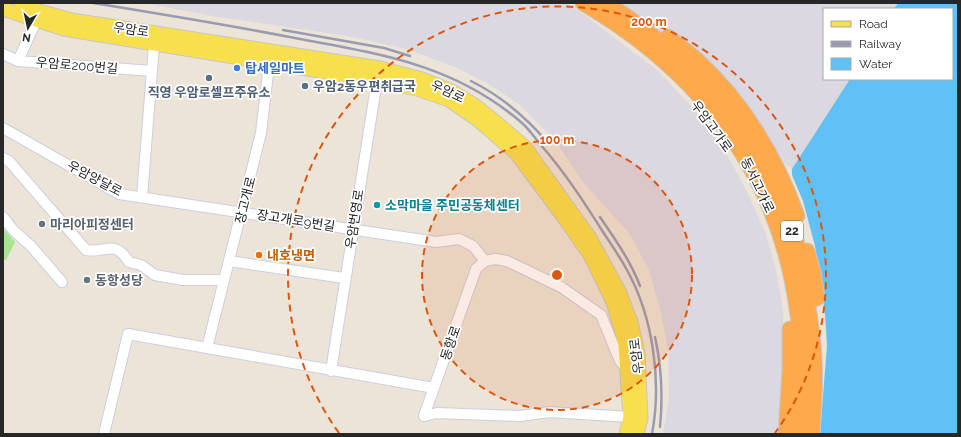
<svg xmlns="http://www.w3.org/2000/svg" width="961" height="437" viewBox="0 0 961 437" font-family="Raleway,'Noto Sans KR',sans-serif">
	<style>
		.industrial { fill: #dcd8e2 }
		.green { fill: #a5e68f }
		.water { fill: #61c1f5 }
		.lines { fill: none; stroke-linecap: round; stroke-linejoin: round }
		.minor-casing { stroke: #cccee1; stroke-width: 12 }
		.major-casing { stroke: #c7c7c7; stroke-width: 15 }
		.highway-casing { stroke: #c7c7c7; stroke-width: 17 }
		.minor { stroke: #fff; stroke-width: 10 }
		.major { stroke: #f8df4e; stroke-width: 13 }
		.highway { stroke: #ffa94d; stroke-width: 15 }
		.rail { stroke: #9a9bb3; stroke-width: 2.5 }
		.ring { fill: none; stroke: #de560d; stroke-width: 2; stroke-dasharray: 7 5 }
		.shop-dot { fill: #3f7fe0; stroke: #fff; stroke-width: 1.5 }
		.service-dot { fill: #5c6f8a; stroke: #fff; stroke-width: 1.5 }
		.culture-dot { fill: #0f9aa8; stroke: #fff; stroke-width: 1.5 }
		.worship-dot { fill: #6b7280; stroke: #fff; stroke-width: 1.5 }
		.food-dot { fill: #e8710a; stroke: #fff; stroke-width: 1.5 }
		.labels { text-anchor: middle; stroke-width: 3.5; stroke-linejoin: round; paint-order: stroke }
		.shield { fill: #fff; stroke: #686868; stroke-width: 1 }
		.shield-label { font-size: 12px; font-weight: bold; fill: #272727 }
		.street-label { font-size: 13px; fill: #272727; stroke: #fff }
		.shop-label { font-size: 13px; font-weight: bold; fill: #366cbe; stroke: #fff; text-anchor: start }
		.service-label { font-size: 13px; font-weight: bold; fill: #4e5e75; stroke: #fff; text-anchor: start }
		.culture-label { font-size: 13px; font-weight: bold; fill: #0d838f; stroke: #fff; text-anchor: start }
		.worship-label { font-size: 13px; font-weight: bold; fill: #5b616d; stroke: #fff; text-anchor: start }
		.food-label { font-size: 13px; font-weight: bold; fill: #c56008; stroke: #fff; text-anchor: start }
		.centre { fill: #de560d; stroke: #fff; stroke-width: 2 }
		.ring-label { font-size: 12px; text-anchor: middle; font-weight: bold; fill: #de560d; stroke: #fff; stroke-width: 3.5; stroke-linejoin: round; paint-order: stroke }
	</style>
	<rect width="100%" height="100%" fill="#ebe4d7"/>
	<path class="industrial" d="M143 3H565L582 13 657 70 692 107 722 145 748 194 766 234 777 274 783 310 784 363 779 434H663L669 398 668 351 661 313 649 270 629 233 582 181 557 143 520 105 490 85 457 68 407 49 347 36 218 17Z
		M585 3H898L894 9H824V79H850L792 169 676 81Z"/>
	<path class="green" d="M3 228 15 242 6 260 3 259Z"/>
	<path class="water" d="M898 3H958V434H820L827 345 825 314 815 246 803 201 792 175V169L850 79H952V9H894Z"/>
	<g class="lines">
		<g class="minor-casing">
			<path id="minor" d="M3 54 18 61 152 71
				M18 61 36 21
				M3 128 119 194 436 242 459 239 473 246 485 261
				M3 158 9 161 86 250C105 254 114 238 129 262L141 265 155 275 183 280H223
				M142 197 154 45
				M3 217 13 230 31 246 62 282
				M229 261 344 278
				M207 348 261 133 270 56
				M331 371 378 74
				M424 416 476 269 485 261 495 259 507 261 561 287 601 315 620 361 627 370
				M424 416 437 413 520 416 549 412 630 417
				M104 434 128 334 434 388"/>
		</g>
		<g class="major-casing">
			<path id="major" d="M21 3 39 11 72 20 380 68 422 79 452 91 476 106 497 123 525 147 590 238 619 291 631 322 638 354 641 418 637 434
				M3 9 64 29 350 76 417 89 449 100 478 120 516 153 565 219 590 255 613 302 625 344 630 417 626 434"/>
		</g>
		<g class="highway-casing">
			<path id="highway" d="M583 3C747 99 817 246 799 434
				M606 3C696 59 768 145 798 248 802 261 803 276 805 289 809 312 813 335 814 358 816 383 813 409 812 434
				M668 37C678 45 688 52 697 60 743 102 776 158 797 216
				M807 251 813 272 817 298
				M786 434 790 370V329"/>
		</g>
		<use href="#minor" class="minor"/>
		<use href="#major" class="major"/>
		<use href="#highway" class="highway"/>
		<path class="rail" d="M93 3C160 14 228 25 295 38 380 54 454 64 522 123 529 129 534 137 540 144 564 171 584 202 603 232 611 244 620 257 627 270 653 317 662 381 652 434
			M283 30 384 48 410 56
			M471 81C501 96 526 117 548 143
			M600 217C615 239 630 260 640 286
			M655 337C662 368 663 396 660 427"/>
	</g>
	<circle cx="557" cy="275" r="135" fill="#de560d" fill-opacity=".12"/>
	<g class="ring">
		<circle cx="557" cy="275" r="135"/>
		<path d="M339 433A269 269 0 1 1 775 433"/>
	</g>
	<circle class="shop-dot" cx="237" cy="68" r="4"/>
	<g class="service-dot">
		<circle cx="209" cy="78" r="4"/>
		<circle cx="305" cy="86" r="4"/>
	</g>
	<circle class="culture-dot" cx="377" cy="205" r="4"/>
	<g class="worship-dot">
		<circle cx="42" cy="224" r="4"/>
		<circle cx="87" cy="280" r="4"/>
	</g>
	<circle class="food-dot" cx="259" cy="255" r="4"/>
	<g class="labels">
		<rect class="shield" x="781" y="221" width="22" height="20" rx="3"/>
		<g class="shield-label">
			<text x="792" y="235">22</text>
		</g>
		<g class="street-label">
			<text transform="translate(131 29) rotate(9)" y="5">우암로</text>
			<text transform="translate(77 65) rotate(5)" y="5">우암로200번길</text>
			<text transform="translate(448 91) rotate(26)" y="5">우암로</text>
			<text transform="translate(712 126) rotate(54)" y="5">우암고가로</text>
			<text transform="translate(95 178) rotate(28)" y="5">우암양달로</text>
			<text transform="translate(758 185) rotate(64)" y="5">동서고가로</text>
			<text transform="translate(245 200) rotate(-76)" y="5">장고개로</text>
			<text transform="translate(354 219) rotate(-81)" y="5">우암번영로</text>
			<text transform="translate(296 220) rotate(9)" y="5">장고개로9번길</text>
			<text transform="translate(450 343) rotate(-71)" y="5">동항로</text>
			<text transform="translate(636 356) rotate(-97)" y="5">우암로</text>
		</g>
		<g class="shop-label">
			<text x="245" y="73">탑세일마트</text>
		</g>
		<g class="service-label">
			<text x="313" y="91">우암2동우편취급국</text>
			<text x="209" y="97" text-anchor="middle">직영 우암로셀프주유소</text>
		</g>
		<g class="culture-label">
			<text x="385" y="210">소막마을 주민공동체센터</text>
		</g>
		<g class="worship-label">
			<text x="50" y="229">마리아피정센터</text>
			<text x="95" y="285">동항성당</text>
		</g>
		<g class="food-label">
			<text x="267" y="260">내호냉면</text>
		</g>
	</g>
	<circle cx="557" cy="275" r="6" class="centre"/>
	<g class="ring-label">
		<text x="649" y="26">200 m</text>
		<text x="557" y="144">100 m</text>
	</g>
	<rect width="961" height="437" fill="none" stroke="#272727" stroke-width="8"/>
	<rect x="823" y="8" width="130" height="72" fill="#ffffff" stroke="#a9a9a9"/>
	<rect x="831" y="21" width="20" height="6" fill="#f8df4e" stroke="#a9a9a9"/>
	<text x="859" y="28" font-size="12" fill="#272727">Road</text>
	<rect x="831" y="41" width="20" height="6" fill="#9a9bb3" stroke="#a9a9a9"/>
	<text x="859" y="48" font-size="12" fill="#272727">Railway</text>
	<rect x="831" y="58" width="20" height="12" fill="#61c1f5" stroke="#a9a9a9"/>
	<text x="859" y="68" font-size="12" fill="#272727">Water</text>
	<g transform="translate(28 28) rotate(189)" stroke="#ffffff" stroke-width="3" paint-order="stroke">
	<path d="M0-3L7 15L0 10L-7 15Z" fill="#272727"/>
	<text y="-6" font-size="11" font-weight="bold" text-anchor="middle" fill="#272727">N</text>
	</g>
</svg>
